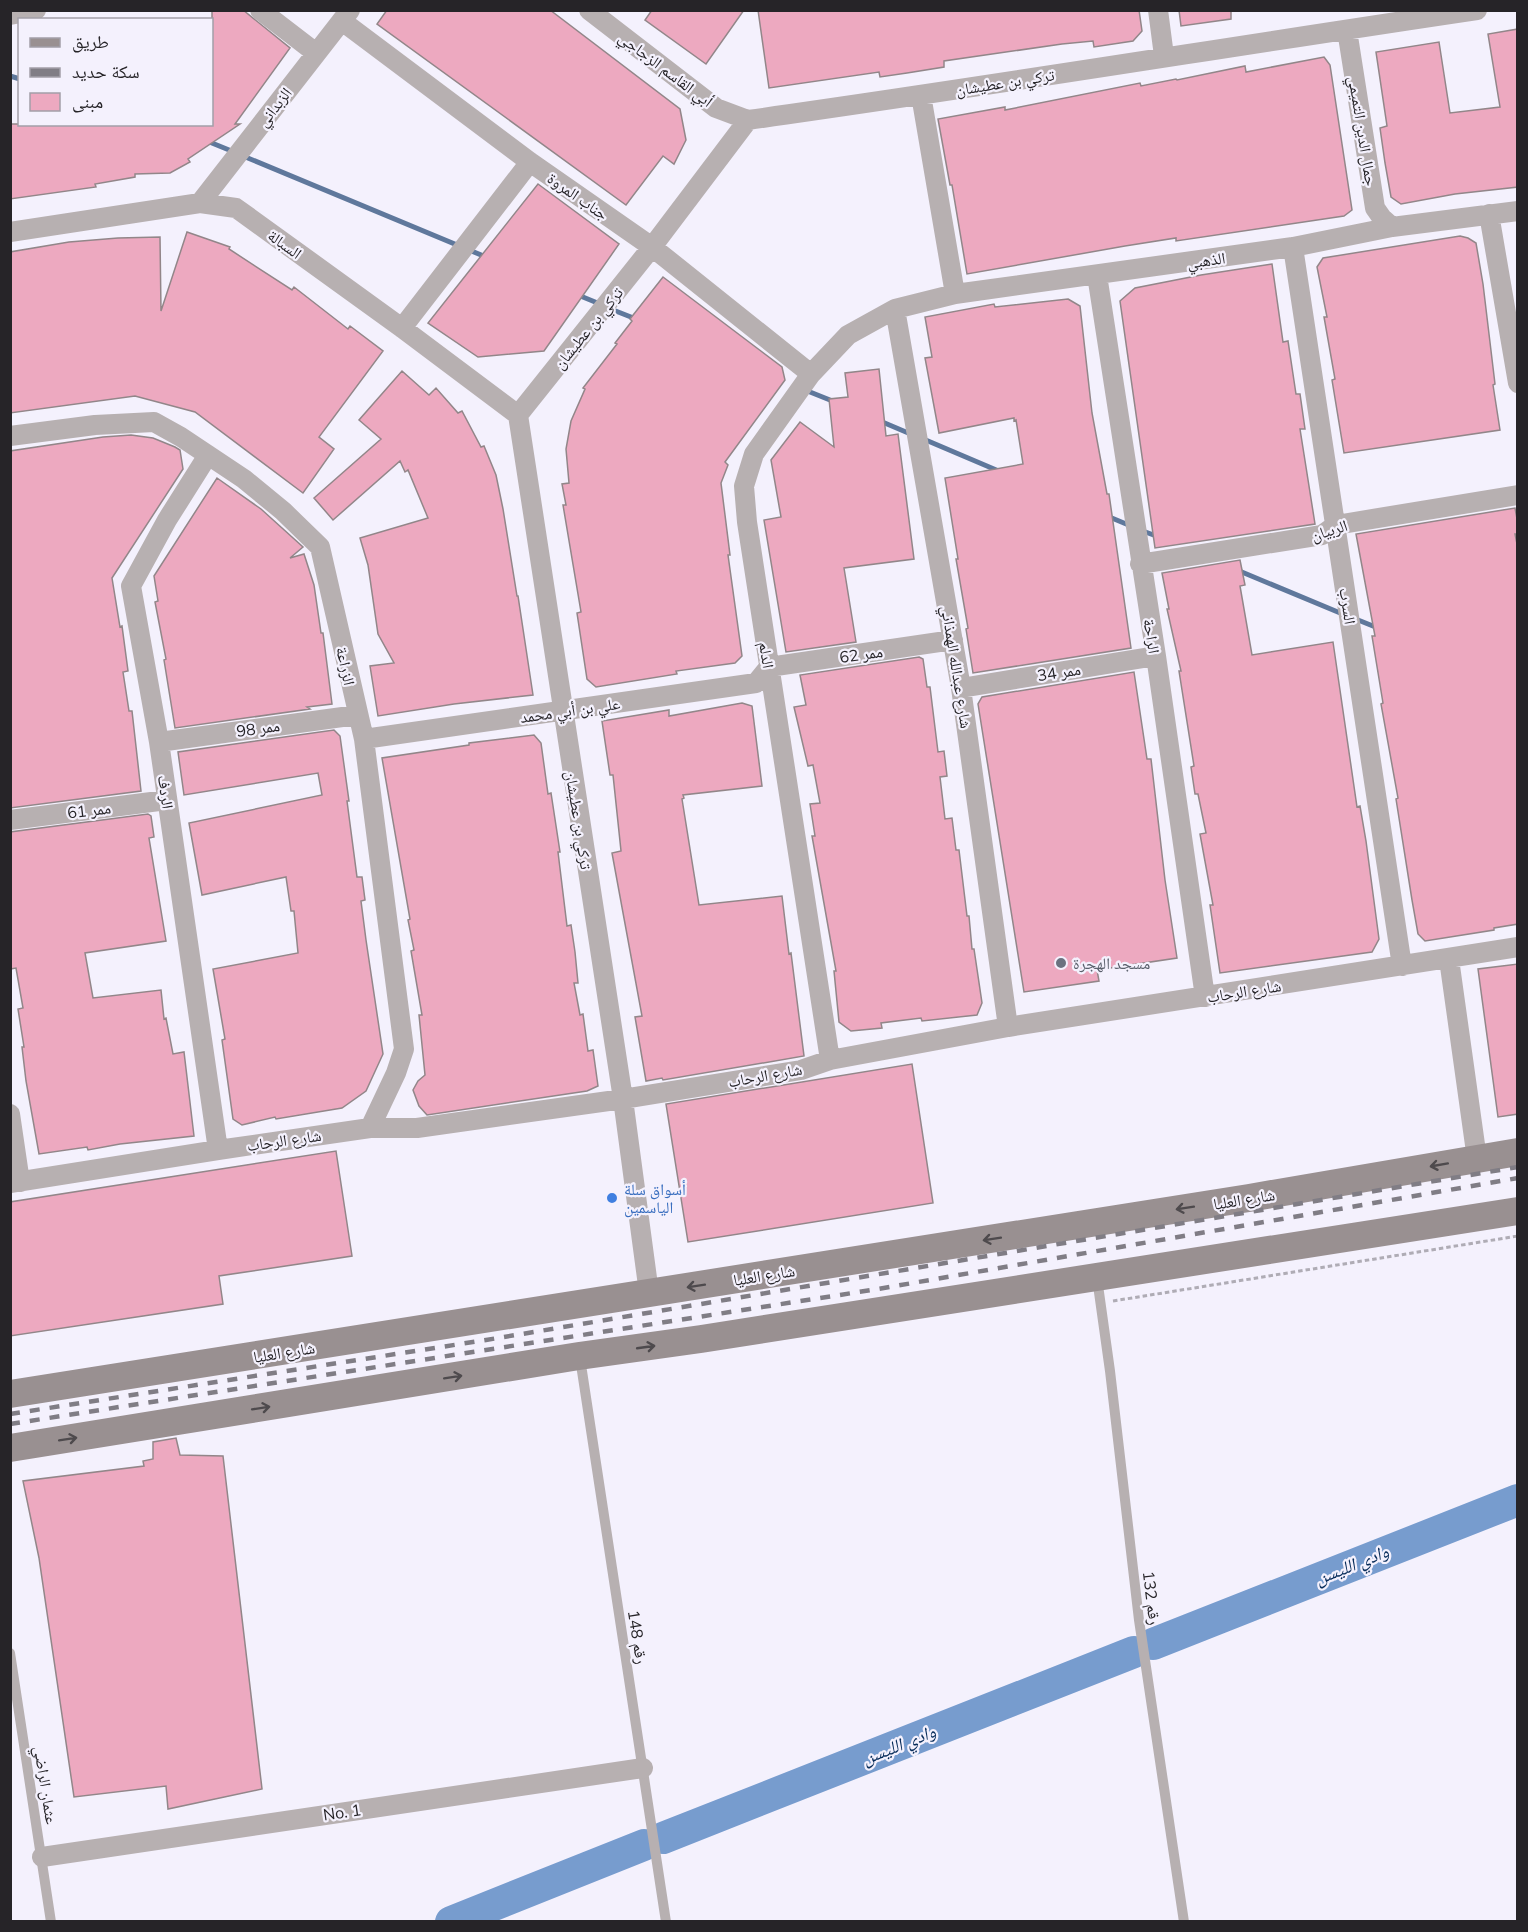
<svg xmlns="http://www.w3.org/2000/svg" width="1528" height="1932" viewBox="0 0 1528 1932" font-family="Mulish,'Noto Naskh Arabic',sans-serif">
	<style>
		.lines { fill: none; stroke-linecap: round; stroke-linejoin: round }
		.stream { stroke: #5f789c; stroke-width: 5 }
		.river { stroke: #779cce; stroke-width: 32 }
		.building { fill: #eda9c0; stroke: #928689; stroke-width: 1.5 }
		.path { stroke: #afacb5; stroke-width: 3; stroke-dasharray: 4.5 3; stroke-linecap: butt }
		.service { stroke: #b7b0b1; stroke-width: 10 }
		.minor { stroke: #b7b0b1; stroke-width: 20 }
		.secondary { stroke: #999091; stroke-width: 28 }
		.rail { stroke: #807d85; stroke-width: 4.5; stroke-dasharray: 10 10; stroke-linecap: butt }
		.oneway { stroke: #4e4a4d }
		.worship-dot { fill: #6b7280; stroke: #f4f1fd; stroke-width: 2 }
		.shop-dot { fill: #3f7fe0; stroke: #f4f1fd; stroke-width: 2 }
		.labels { text-anchor: middle; stroke-width: 4.5; stroke-linejoin: round; paint-order: stroke }
		.street-label { font-size: 16px; fill: #262428; stroke: #f4f1fd }
		.worship-label { font-size: 16px; fill: #5b616d; stroke: #f4f1fd; text-anchor: start }
		.shop-label { font-size: 16px; fill: #366cbe; stroke: #f4f1fd; text-anchor: start }
		.water-label { font-size: 18px; font-style: italic; fill: #062b59; stroke: #f4f1fd }
	</style>
	<rect width="100%" height="100%" fill="#f4f1fd"/>
	<g class="lines">
		<path class="stream" d="M10 76 20 79
			M207 141 234 152
			M243 156 486 257
			M578 295 600 304
			M608 308 636 319
			M805 390 835 402
			M880 421 913 435
			M921 438 1001 472
			M1107 516 1131 526
			M1140 530 1159 537
			M1237 570 1345 615
			M1353 618 1378 628"/>
		<path class="river" d="M1153 1644 1518 1500
			M663 1838 1134 1652
			M451 1922 644 1845"/>
	</g>
	<path class="building" d="M212 10H243L290 48 235 124H240L188 159 190 162 170 173 135 174V177L95 184 96 187 10 199V124H212Z
		M387 10H550L680 109 686 140 674 164 663 156 626 205 377 24Z
		M652 10H744L706 64 645 20Z
		M758 10H1139L1142 31 1133 41 1094 47 1093 41 1062 44 944 61V67L907 73 880 77 879 72 769 88Z
		M1179 10H1231V19L1181 26Z
		M1518 29V187L1455 194 1401 204 1391 197 1385 163 1380 128 1387 126 1376 52 1439 42 1450 113 1500 107 1488 34Z
		M1324 57 1330 65 1352 210 1344 216 1176 241V238L1125 246 967 274 952 185H950L938 119 1005 107V110L1140 83 1141 86 1176 79 1177 80 1245 66 1246 72Z
		M538 184 619 244 544 351 478 357 428 323Z
		M187 232 230 247 229 249 292 290 294 287 348 329 350 326 383 351 319 437 334 449 303 493 195 412 135 396 10 413V252L69 242 118 238 160 237 161 311Z
		M1460 236 1468 238 1476 243 1483 284 1495 384 1493 385 1500 430 1344 453 1332 380 1335 379 1324 317H1327L1317 267 1323 258Z
		M1272 264 1283 342 1288 341 1296 394H1300L1305 429H1300L1315 524 1155 548 1120 301 1135 288 1201 275Z
		M663 277 782 367 785 380 725 462 728 465 721 483 730 555H728L742 656 735 663 676 671 677 674 596 687 587 679 577 613 581 612 563 505H566L562 484 569 483 566 449 571 421 585 389 583 388 617 344 615 343 632 321 630 319Z
		M1068 299 1080 306 1092 413 1107 494H1109L1131 648 973 673 966 629 968 628 956 559H958L945 478 1023 464 1016 420 1014 421V418L939 433 925 358 932 357 925 317 994 304 995 307Z
		M879 369 886 436 898 434 914 559 844 568 856 642 786 652 764 520 781 517 771 460 800 422 834 447 829 399 848 397 845 373Z
		M402 371 429 395 436 388 458 413 462 411 481 447 484 446 496 475 503 509 517 596H518L533 695 454 704 378 716 370 666 394 663 378 634 368 565 360 538 428 518 408 470 405 472 400 461 333 520 314 498 381 439 359 420Z
		M131 435 153 438 175 447 180 450 183 469 112 578 120 627 122 626 128 671 123 672 129 711H132L141 791 10 808V451L103 437Z
		M217 478 261 509 303 547 290 558 304 554 314 585 321 633H323L332 704 307 707 310 709 175 728 164 660 166 659 155 602 158 601 154 576Z
		M1515 508 1518 524V534H1515L1518 549V924L1494 928V930L1425 941 1418 934 1412 900 1396 799 1398 798 1381 704 1383 703 1372 636H1375L1356 534Z
		M1240 560 1245 585 1240 586 1252 655 1333 642 1357 807 1360 806 1366 841 1379 939 1372 952 1220 973 1210 905H1213L1200 834 1206 833 1198 794H1195L1191 767 1194 766 1179 671H1181L1167 609H1169L1162 573Z
		M919 657 923 659 927 687H930L938 752 944 751 947 776 940 777 945 819 952 818 956 850H959L967 916H969L972 949H974L982 1003 977 1015 922 1021 921 1018 881 1023 882 1028 851 1031 839 1022 834 971H836L812 836H815L810 804 820 803 813 765 808 766 794 707 806 705 800 675Z
		M1134 672 1147 759H1151L1165 880 1177 958 1097 970 1099 981 1024 992 978 704 982 697Z
		M742 703 752 706 762 786 683 795 684 798 682 799 699 905 782 896 789 954 791 953 804 1056 663 1080 662 1078 646 1081 635 1017 642 1016 612 853 621 851 613 775H610L602 721 669 710V716Z
		M334 730 340 736 349 801H347L357 877H362L365 900 361 901 366 940 383 1054 366 1091 342 1108 276 1119 275 1117 242 1125 233 1119 222 1040 225 1039 213 969 298 953 294 911H291L286 877 202 895 189 823 322 795 318 773 184 795 178 752Z
		M534 735 541 743 548 794 551 793 560 852H558L567 926 571 925 575 952 578 983H574L580 1015 583 1014 588 1051 593 1050 598 1086 587 1091 427 1115 419 1106 413 1090 418 1081 425 1075 419 1015H422L411 951 414 950 408 920 410 919 382 758 469 745V743Z
		M148 814 151 816 154 837 149 838 166 941 85 953 93 998 161 990 164 1019 166 1018 173 1054 184 1052 194 1136 120 1144 88 1150 87 1147 39 1154 26 1081 22 1047H24L18 1009 23 1008 16 968 10 969V832Z
		M1518 964V1114L1498 1117 1478 969Z
		M912 1064 933 1203 688 1242 666 1104Z
		M336 1151 352 1256 219 1276 223 1304 10 1336V1202Z
		M176 1438 180 1455 223 1456 262 1789 168 1809 166 1786 74 1797 39 1558 23 1481 144 1466 143 1461 153 1459V1442Z"/>
	<g class="lines">
		<path class="path" d="M1113 1301 1518 1236"/>
		<path class="service" d="M1097 1278 1110 1371 1139 1620 1184 1922
			M580 1358 666 1922
			M10 1653 51 1922"/>
		<path class="minor" d="M260 10 316 53
			M589 10 716 108 748 120
			M1158 10 1164 56
			M10 15 36 10
			M342 21 530 162 652 247 811 374
			M1347 30 1375 208 1382 218 1392 227
			M921 95 955 294
			M200 203 350 10
			M1489 214 1518 383
			M10 232 200 203 236 208 402 328 518 415
			M1293 247 1402 966
			M1097 275 1156 656 1205 997
			M895 309 961 688 1008 1027
			M402 328 530 162
			M10 436 95 425 154 422 181 437 244 479 283 511 320 547 364 739 404 1049 396 1073 370 1128
			M208 455 167 520 131 586 159 742 218 1150
			M1140 564 1322 535 1336 525 1518 495
			M961 688 1156 656
			M364 739 756 683 769 667 953 640
			M159 742 357 715
			M10 820 167 800
			M1449 959 1477 1159
			M830 1060 747 522 744 486 754 454 811 374 848 335 895 309 955 294 1293 247 1392 227 1518 211
			M10 1114 20 1182
			M10 1183 218 1150 370 1128H417L623 1099 801 1070 830 1060 1008 1027 1518 947
			M649 1293 623 1099 518 415 652 247 748 120C991 86 1234 46 1477 10
			M42 1857 643 1768"/>
		<path class="secondary" d="M10 1394 1249 1198 1518 1152
			M10 1448 579 1356 701 1339 1518 1211"/>
		<path class="rail" d="M10 1414 486 1340 1518 1167
			M10 1424 878 1289 1518 1178"/>
	</g>
	<defs><path id="oneway-shaft" d="M-6 0H5M1.5-3L5.5 0L1.5 3" fill="none" stroke-width="1.6" stroke-linecap="round" stroke-linejoin="round" transform="scale(1.5)"/></defs>
	<g class="oneway">
		<use href="#oneway-shaft" transform="translate(1439 1165) rotate(170)"/>
		<use href="#oneway-shaft" transform="translate(1185 1208) rotate(171)"/>
		<use href="#oneway-shaft" transform="translate(992 1239) rotate(171)"/>
		<use href="#oneway-shaft" transform="translate(696 1286) rotate(171)"/>
		<use href="#oneway-shaft" transform="translate(646 1347) rotate(-8)"/>
		<use href="#oneway-shaft" transform="translate(453 1377) rotate(-9)"/>
		<use href="#oneway-shaft" transform="translate(261 1408) rotate(-9)"/>
		<use href="#oneway-shaft" transform="translate(68 1439) rotate(-9)"/>
	</g>
	<circle class="worship-dot" cx="1061" cy="963" r="6"/>
	<circle class="shop-dot" cx="612" cy="1198" r="6"/>
	<g class="labels">
		<g class="street-label">
			<text transform="translate(666 69) rotate(37)" y="6">أبي القاسم الزجاجي</text>
			<text transform="translate(1005 82) rotate(-9)" y="6">تركي بن عطيشان</text>
			<text transform="translate(274 107) rotate(-52)" y="6">الزبداني</text>
			<text transform="translate(1363 131) rotate(81)" y="6">جمال الدين التميمي</text>
			<text transform="translate(578 196) rotate(35)" y="6">جناب المروة</text>
			<text transform="translate(285 244) rotate(36)" y="6">السبالة</text>
			<text transform="translate(1206 260) rotate(-8)" y="6">الذهبي</text>
			<text transform="translate(588 328) rotate(-51)" y="6">تركي بن عطيشان</text>
			<text transform="translate(1329 530) rotate(-18)" y="6">الربيان</text>
			<text transform="translate(1348 606) rotate(81)" y="6">السرب</text>
			<text transform="translate(1152 636) rotate(81)" y="6">الراحة</text>
			<text transform="translate(861 654) rotate(-8)" y="6">ممر 62</text>
			<text transform="translate(767 655) rotate(81)" y="6">الدلم</text>
			<text transform="translate(346 666) rotate(78)" y="6">الزراعة</text>
			<text transform="translate(957 667) rotate(81)" y="6">شارع عبدالله الهمذاني</text>
			<text transform="translate(1059 672) rotate(-9)" y="6">ممر 34</text>
			<text transform="translate(570 710) rotate(-8)" y="6">علي بن أبي محمد</text>
			<text transform="translate(258 728) rotate(-8)" y="6">ممر 98</text>
			<text transform="translate(166 792) rotate(82)" y="6">الردف</text>
			<text transform="translate(89 810) rotate(-7)" y="6">ممر 61</text>
			<text transform="translate(579 820) rotate(81)" y="6">تركي بن عطيشان</text>
			<text transform="translate(1244 991) rotate(-9)" y="6">شارع الرحاب</text>
			<text transform="translate(765 1075) rotate(-10)" y="6">شارع الرحاب</text>
			<text transform="translate(284 1140) rotate(-8)" y="6">شارع الرحاب</text>
			<text transform="translate(1244 1199) rotate(-9)" y="6">شارع العليا</text>
			<text transform="translate(764 1275) rotate(-9)" y="6">شارع العليا</text>
			<text transform="translate(284 1352) rotate(-9)" y="6">شارع العليا</text>
			<text transform="translate(1152 1598) rotate(83)" y="6">رقم 132</text>
			<text transform="translate(638 1637) rotate(81)" y="6">رقم 148</text>
			<text transform="translate(46 1785) rotate(81)" y="6">عثمان الراضي</text>
			<text transform="translate(342 1812) rotate(-8)" y="6">No. 1</text>
		</g>
		<g class="worship-label">
			<text x="1073" y="969">مسجد الهجرة</text>
		</g>
		<g class="shop-label">
			<text x="624" y="1195">أسواق سلة<tspan x="624" dy="18">الياسمين</tspan></text>
		</g>
		<g class="water-label">
			<text transform="translate(1352 1565) rotate(-22)" y="6">وادي الليسن</text>
			<text transform="translate(899 1745) rotate(-22)" y="6">وادي الليسن</text>
		</g>
	</g>
	<rect width="1528" height="1932" fill="none" stroke="#262428" stroke-width="24"/>
	<rect x="18" y="18" width="195" height="108" fill="#f4f1fd" stroke="#a29fa8" stroke-width="1.5"/>
	<rect x="30" y="38" width="30" height="9" fill="#999091" stroke="#a29fa8" stroke-width="1.5"/>
	<text x="72" y="48" font-size="18" fill="#262428">طريق</text>
	<rect x="30" y="68" width="30" height="9" fill="#807d85" stroke="#a29fa8" stroke-width="1.5"/>
	<text x="72" y="78" font-size="18" fill="#262428">سكة حديد</text>
	<rect x="30" y="93" width="30" height="18" fill="#eda9c0" stroke="#a29fa8" stroke-width="1.5"/>
	<text x="72" y="108" font-size="18" fill="#262428">مبنى</text>
</svg>
